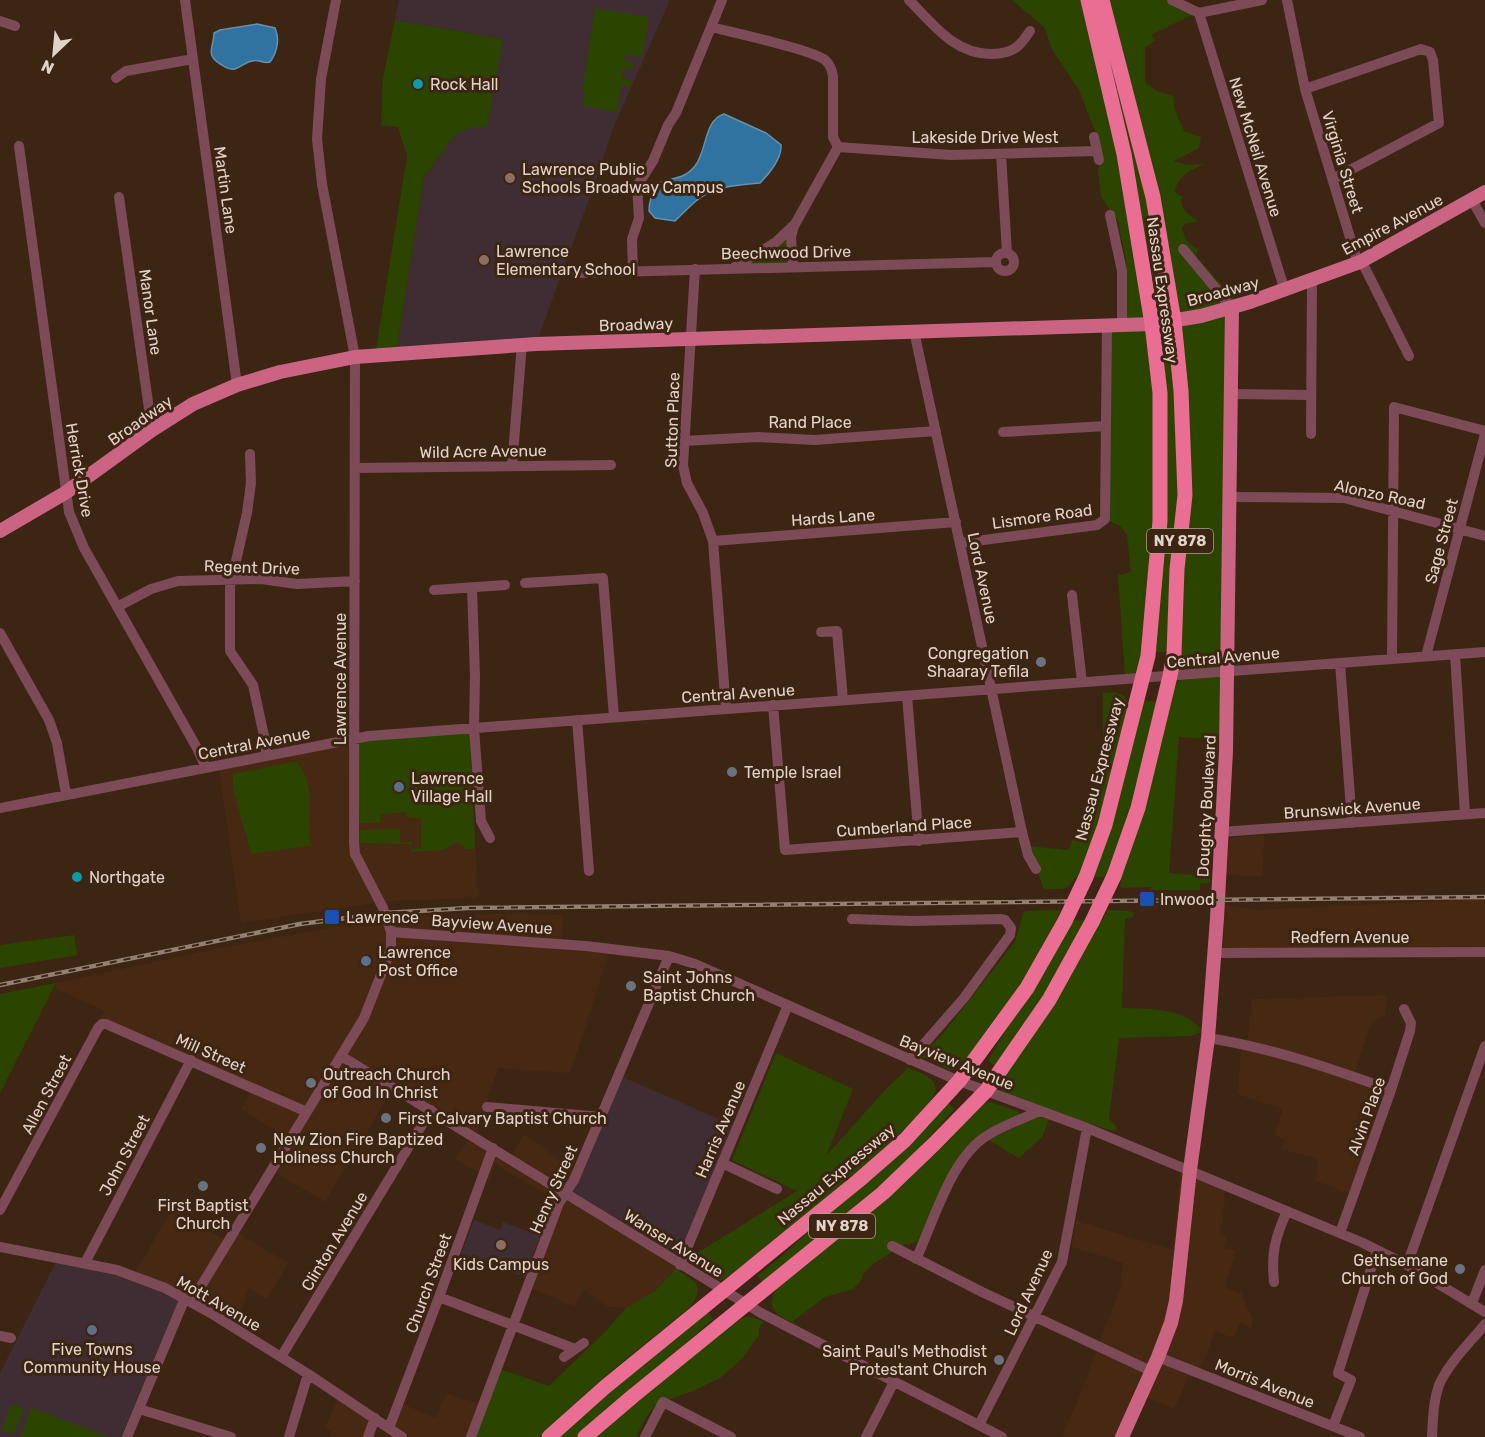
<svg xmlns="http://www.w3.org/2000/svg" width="1485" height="1437" viewBox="0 0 1485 1437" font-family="Rubik,sans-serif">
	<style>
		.built { fill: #472913 }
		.education { fill: #402d34 }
		.green { fill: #2b4400 }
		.water { fill: #3073a1; stroke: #6690ad; stroke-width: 1.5 }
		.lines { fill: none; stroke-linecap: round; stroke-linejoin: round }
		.minor { stroke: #7d4a58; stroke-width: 10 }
		.major { stroke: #cb6483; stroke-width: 14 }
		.highway { stroke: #ea6d94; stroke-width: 15 }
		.rail-casing { stroke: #947f72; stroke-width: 4.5 }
		.rail { stroke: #3d2514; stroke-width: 2; stroke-dasharray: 7; stroke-linecap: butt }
		.highway-bridge { stroke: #ea6d94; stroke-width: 15 }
		.culture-dot { fill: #0f9aa8; stroke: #3d2514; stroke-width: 2 }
		.education-dot { fill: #8d6e63; stroke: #3d2514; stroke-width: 2 }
		.worship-dot { fill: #6b7280; stroke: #3d2514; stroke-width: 2 }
		.service-dot { fill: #5c6f8a; stroke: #3d2514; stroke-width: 2 }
		.transit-dot { fill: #1a4fb4; stroke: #3d2514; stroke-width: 2 }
		.labels { text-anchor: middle; stroke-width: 6; stroke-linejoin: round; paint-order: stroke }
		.shield { fill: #3d2514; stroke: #b19e92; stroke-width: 1.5 }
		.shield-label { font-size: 15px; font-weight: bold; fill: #e3d2c8 }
		.poi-label { font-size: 16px; fill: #e3d2c8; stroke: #3d2514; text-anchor: start }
		.street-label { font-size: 16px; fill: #e3d2c8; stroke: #3d2514 }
	</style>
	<rect width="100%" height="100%" fill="#3d2514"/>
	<path class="built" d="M470 731 478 898 388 901 241 923 219 768 358 740Z
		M1264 835 1263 876 1220 875 1222 839Z
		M1485 899V946L1219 949 1221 904 1257 910Z
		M506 914 563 915 562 944 611 947 570 1073 498 1068 475 1137 510 1159 524 1135 576 1171 680 1265 655 1291 626 1308 608 1307 583 1290 575 1306 528 1288 531 1279 525 1277 554 1199 495 1164 489 1179 456 1159 471 1136 394 1087 325 1202 275 1172 295 1142 241 1109 253 1090 100 1020 104 1011 54 987 56 983 220 948 394 916Z
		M1387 995 1385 1015 1372 1021 1355 1073 1388 1084 1349 1193 1316 1181 1318 1158 1283 1150 1284 1139 1274 1135 1283 1109 1237 1094 1241 1053 1248 1037 1252 999Z
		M1181 1167 1224 1185 1225 1203 1220 1235 1227 1236 1224 1248 1236 1250 1225 1287 1242 1294 1253 1321 1251 1328 1240 1323 1233 1338 1215 1331 1197 1379 1189 1376 1174 1409 1144 1396 1124 1437H1061L1076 1405 1120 1288 1123 1263 1072 1247 1076 1221 1173 1250Z
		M172 1208 229 1243 236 1232 288 1263 267 1299 249 1289 244 1296 247 1298 230 1324 132 1279Z
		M446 1393 486 1406 475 1437H401L388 1428 398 1402 436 1418Z
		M340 1394 376 1419 368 1437H330L331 1431 325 1428Z"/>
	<path class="education" d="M399 0H670L612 130 596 180 536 344 396 354 424 177 456 134 471 127 503 39 395 20Z
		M618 1075 737 1127 680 1265 566 1193Z
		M474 1220 500 1230 503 1222 540 1236 525 1277 461 1254Z
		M56 1262 131 1278 179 1300 121 1437H0V1373Z"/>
	<path class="green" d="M1012 0H1089L1151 323 1123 324 1126 261 1118 221 1101 197 1098 170 1101 146 1079 90 1052 49 1044 27Z
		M1104 0H1168L1196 13 1151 35 1156 40 1145 48V82L1155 90 1173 96 1175 110 1184 131 1201 137 1199 148 1174 161 1188 165 1204 164C1190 171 1179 174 1175 191L1178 195 1184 197 1181 199C1181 211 1190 216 1199 221L1185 224 1182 228C1184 238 1189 245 1198 249L1196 256 1240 305 1178 313Z
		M595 8 649 17 643 55 640 57 625 55V61L634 63 633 70 623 68 622 78 632 80 631 87 621 85 617 112 583 106 585 92 582 91Z
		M395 20 503 39 487 127H471L456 134 424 177 396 354 375 356 407 156 398 127 381 125 383 79Z
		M1122 87 1168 298 1155 299 1150 257 1137 210 1115 88Z
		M794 226 793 266 732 268Z
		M1230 311 1227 670 1176 672 1186 496 1179 327Z
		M1146 329 1151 333 1158 518 1142 671 1125 677 1118 575 1131 572 1127 535 1120 526 1109 521 1110 330Z
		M1173 348 1181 440 1167 652H1149L1154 610 1156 349Z
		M1226 672 1225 740 1179 737 1169 873 1210 876V883L1200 884V890H1151V887L1122 888 1120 886 1122 876H1115L1174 687 1181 677Z
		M1114 692 1123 695 1127 701 1129 712 1125 739 1080 877 1075 878C1066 894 1060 887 1044 890L1029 846 1068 850 1103 769V693Z
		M1144 700 1156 702 1129 819 1108 877H1091L1120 798Z
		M470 731 475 849H466L457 842 444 850 411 852 410 844 355 843V830L400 829V842H411L412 849 421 848V818H407V812L381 814 380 823H355L356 740Z
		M297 761 306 777 309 790 310 846 251 854 233 788V774Z
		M1061 910 1034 969 965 1066 950 1070 920 1056 941 1036 1015 942 1023 914 1026 911Z
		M1107 910 1129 911 1133 913V917L1125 919 1122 1008C1146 1009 1185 1007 1201 1030L1199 1033 1190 1036 1119 1038 1109 1119 1117 1127V1130L1112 1131 1017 1099 1003 1093 996 1084 1094 920H1103Z
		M1090 920 1078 943 997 1068 988 1061 1067 921Z
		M74 935 77 955 0 968V945Z
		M56 983 0 1093V994Z
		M776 1053 853 1089 826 1156 887 1088 908 1068C918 1072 935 1076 936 1089 936 1115 756 1255 726 1278L721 1280 712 1277 686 1260 797 1191 732 1160Z
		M947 1102 955 1109C929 1136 906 1165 878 1190 842 1223 801 1252 763 1283L757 1276 782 1256Z
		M990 1102 1017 1111 1021 1115 1018 1120 987 1129 967 1147 923 1238 914 1243 905 1244 873 1264 864 1273 860 1282 853 1289 825 1297 792 1322C775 1314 765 1308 777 1288L984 1103Z
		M1037 1117 1049 1119 1042 1137 1019 1158 989 1140Z
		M676 1269C695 1281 706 1285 690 1307L603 1378 539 1437H475L499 1369 549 1386 607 1330 626 1308 655 1291Z
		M707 1310 713 1319 579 1437H559L571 1423Z
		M749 1316 764 1322 759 1328V1335L743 1358 720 1378 695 1390 657 1404 647 1416 636 1437H597C629 1408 663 1380 696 1353 712 1340 729 1322 749 1316Z
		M12 1404 24 1409 13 1435 1 1429Z
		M31 1408H32L109 1437H20Z"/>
	<path class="water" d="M257 24 275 28C280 39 277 53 270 62 263 64 259 59 252 61 246 62 241 67 235 69 230 70 226 68 222 65 204 55 214 47 214 33L220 30Z
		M724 114 766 133 781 145C782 158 769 174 760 183 739 185 713 186 696 201 689 207 682 214 675 221L655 218 649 211C649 201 652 193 657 184 670 177 683 181 695 166 707 151 704 120 724 114Z"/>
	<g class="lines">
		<path class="minor" d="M185 0 237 385
			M909 0C933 24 955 55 992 54 1001 54 1011 52 1018 46 1023 42 1026 36 1030 31
			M1172 0 1199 13
			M1287 0 1305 89 1356 257 1365 268 1409 356
			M1199 13 1285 291
			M1199 13 1262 0
			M0 21 15 26
			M711 27C731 32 813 50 825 60 830 64 832 70 833 76V137L838 147
			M116 78 126 71 193 59
			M1305 89 1421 49 1430 52 1433 60 1439 123 1333 179
			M1094 137 1099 160
			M19 146 69 512 84 548 197 748 206 768
			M838 147 951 155 1097 151
			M1001 154 1007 253
			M119 197 152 430
			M1472 200 1485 223
			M1110 215 1122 271V326
			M1183 249 1232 308
			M996 262a9 9 0 1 1 18 0a9 9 0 1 1-18 0Z
			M793 266 791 237 794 226 838 147
			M735 267 776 242 793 226
			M695 269 683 465 687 483 703 513 713 541 726 709
			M633 271 632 239 639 218 637 186 653 161 668 125 676 113 722 0
			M577 273 996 262
			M914 331 1022 832 1028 855 1036 869
			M1230 394 1311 395
			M1003 432 1106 426
			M1311 434 1312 281
			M683 441 759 437 815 440 936 431
			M250 454 251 483 247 513 230 587V651L253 685 266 745V755
			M512 466 522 344
			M356 468 611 465
			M1230 497 1344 498 1485 536
			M713 541 956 522
			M961 543 1097 525 1105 519 1107 327
			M525 583 603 578 614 717
			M472 587 475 676 474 729 481 821 490 838
			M434 590 505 585
			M1072 595 1082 682
			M117 607 151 589 178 581 261 579 297 584 355 581
			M821 632 837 631 843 700
			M0 633 49 720 57 743 66 794
			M1455 654 1465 814
			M1426 656 1485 434
			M1392 659 1394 407 1485 431
			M1340 663 1352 823
			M907 696 919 841
			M773 705 785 850 1022 832
			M577 720 589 871
			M0 808 369 736 1485 652
			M1221 832 1485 813
			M852 919 913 921 1000 919 1005 920 1011 928 1010 935 964 998 910 1060
			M391 932 586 946 669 956 695 964 959 1081 1087 1128 1361 1242 1407 1265 1485 1312
			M1214 953 1485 952
			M1208 1038C1272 1048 1330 1068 1391 1090
			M341 1056 761 1313 1002 1437
			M487 1107 601 1117
			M722 1163 777 1189
			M0 1210 98 1028 102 1024H106L307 1112
			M1340 1233 1391 1090 1410 1031 1411 1023 1404 1009
			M892 1246 982 1292 1151 1371
			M0 1247 117 1270 165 1288 209 1312 308 1374 402 1437
			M916 1259C934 1221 951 1157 988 1135 1004 1125 1023 1119 1039 1111
			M85 1263 191 1060
			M680 1265 788 1005
			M1407 1265 1485 1046
			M1274 1282C1271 1253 1275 1238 1287 1211
			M439 1297 575 1349
			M192 1301 364 1018 391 949V932L383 908 355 854 354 842 355 357 322 184 317 139 321 79 336 0
			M1472 1303 1485 1270
			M0 1336 11 1338
			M281 1357 431 1110
			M564 1357 584 1343
			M1158 1357 1360 1437
			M139 1409 231 1437
			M979 1425 1062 1262 1087 1128
			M1333 1426 1351 1380 1338 1373 1377 1250
			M389 1428 439 1297 493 1148
			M127 1437 185 1298
			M289 1437 308 1374
			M368 1437 375 1418
			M471 1437 559 1203 574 1180 669 956
			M645 1437 663 1402 731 1437
			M866 1437 894 1382
			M1432 1437C1433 1419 1433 1402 1439 1385 1449 1362 1470 1343 1485 1324"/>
		<path class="major" d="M0 531 65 493 152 430 193 404 237 385 280 372 355 357 536 344 1152 324 1201 316 1250 302 1360 262 1485 192
			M1122 1437 1158 1357 1171 1323 1176 1301 1190 1170 1208 1038 1217 918 1226 751 1232 308"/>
		<path class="highway" d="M1102 0 1153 197 1174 321 1181 391 1185 495 1177 569 1174 654 1170 676 1138 808 1114 876
			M1086 877 1105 825 1148 656 1160 521V393L1152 324 1124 154 1088 0
			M549 1437 605 1387 858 1181 905 1140 959 1081 1027 988 1065 921
			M585 1437 633 1396 883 1193 934 1144 986 1091 1049 1000 1092 922"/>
		<g class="rail-casing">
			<path id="rail" d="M0 985 300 924 385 913 468 908 1485 897"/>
		</g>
		<use href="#rail" class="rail"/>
		<path class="highway-bridge" d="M1065 921 1086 877
			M1092 922 1114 876"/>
	</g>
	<g class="culture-dot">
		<circle cx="418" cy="84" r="6"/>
		<circle cx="77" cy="877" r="6"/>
	</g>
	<g class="education-dot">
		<circle cx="510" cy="178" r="6"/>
		<circle cx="484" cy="260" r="6"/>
		<circle cx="501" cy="1245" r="6"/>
	</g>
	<g class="worship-dot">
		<circle cx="1041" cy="662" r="6"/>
		<circle cx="732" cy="772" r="6"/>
		<circle cx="631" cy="986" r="6"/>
		<circle cx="311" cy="1083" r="6"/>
		<circle cx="386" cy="1118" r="6"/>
		<circle cx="261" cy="1148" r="6"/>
		<circle cx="203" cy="1186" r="6"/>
		<circle cx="1460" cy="1269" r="6"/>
		<circle cx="999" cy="1360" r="6"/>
	</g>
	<g class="service-dot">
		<circle cx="399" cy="787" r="6"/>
		<circle cx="366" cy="961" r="6"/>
		<circle cx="92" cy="1330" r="6"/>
	</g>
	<g class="transit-dot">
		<rect x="1139" y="891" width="16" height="16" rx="3"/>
		<rect x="324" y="909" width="16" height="16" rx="3"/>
	</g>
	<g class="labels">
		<g class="shield">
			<rect x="1147" y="529" width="66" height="24" rx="4.5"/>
			<rect x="809" y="1214" width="66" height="24" rx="4.5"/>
		</g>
		<g class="shield-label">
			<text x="1180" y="546">NY 878</text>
			<text x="842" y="1231">NY 878</text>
		</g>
		<g class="poi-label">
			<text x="430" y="90">Rock Hall</text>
			<text x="522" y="175">Lawrence Public<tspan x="522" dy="18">Schools Broadway Campus</tspan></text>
			<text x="496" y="257">Lawrence<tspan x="496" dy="18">Elementary School</tspan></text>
			<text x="1029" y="659" text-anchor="end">Congregation<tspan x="1029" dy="18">Shaaray Tefila</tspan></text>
			<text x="744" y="778">Temple Israel</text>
			<text x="411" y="784">Lawrence<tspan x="411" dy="18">Village Hall</tspan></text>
			<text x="89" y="883">Northgate</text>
			<text x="1160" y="905">Inwood</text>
			<text x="346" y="923">Lawrence</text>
			<text x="378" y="958">Lawrence<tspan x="378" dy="18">Post Office</tspan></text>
			<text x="643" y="983">Saint Johns<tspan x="643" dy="18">Baptist Church</tspan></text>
			<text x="323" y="1080">Outreach Church<tspan x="323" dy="18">of God In Christ</tspan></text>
			<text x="398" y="1124">First Calvary Baptist Church</text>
			<text x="273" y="1145">New Zion Fire Baptized<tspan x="273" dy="18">Holiness Church</tspan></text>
			<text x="203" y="1211" text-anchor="middle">First Baptist<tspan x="203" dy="18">Church</tspan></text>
			<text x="1448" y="1266" text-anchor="end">Gethsemane<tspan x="1448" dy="18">Church of God</tspan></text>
			<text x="501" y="1270" text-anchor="middle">Kids Campus</text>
			<text x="92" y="1355" text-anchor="middle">Five Towns<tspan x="92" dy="18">Community House</tspan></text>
			<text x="987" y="1357" text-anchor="end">Saint Paul's Methodist<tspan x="987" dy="18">Protestant Church</tspan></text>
		</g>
		<g class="street-label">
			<text x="985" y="143">Lakeside Drive West</text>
			<text transform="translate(1256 147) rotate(73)" y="6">New McNeil Avenue</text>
			<text transform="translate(1343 162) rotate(73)" y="6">Virginia Street</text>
			<text transform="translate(226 190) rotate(82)" y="6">Martin Lane</text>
			<text transform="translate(1392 224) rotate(-28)" y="6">Empire Avenue</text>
			<text transform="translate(786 252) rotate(-1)" y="6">Beechwood Drive</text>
			<text transform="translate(1163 290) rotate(82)" y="6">Nassau Expressway</text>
			<text transform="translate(1223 291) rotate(-15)" y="6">Broadway</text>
			<text transform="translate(151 312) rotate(82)" y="6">Manor Lane</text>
			<text transform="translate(636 324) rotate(-2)" y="6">Broadway</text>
			<text transform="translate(140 420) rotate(-35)" y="6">Broadway</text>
			<text transform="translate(672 420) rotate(-88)" y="6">Sutton Place</text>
			<text x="810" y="428">Rand Place</text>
			<text transform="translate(483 451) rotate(-1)" y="6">Wild Acre Avenue</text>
			<text transform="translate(80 470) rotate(80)" y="6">Herrick Drive</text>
			<text transform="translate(1380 494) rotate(12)" y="6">Alonzo Road</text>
			<text transform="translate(1042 516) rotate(-8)" y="6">Lismore Road</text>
			<text transform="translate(833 517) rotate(-4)" y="6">Hards Lane</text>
			<text transform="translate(1441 541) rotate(-75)" y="6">Sage Street</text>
			<text transform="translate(252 567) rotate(2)" y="6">Regent Drive</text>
			<text transform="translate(983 578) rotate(78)" y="6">Lord Avenue</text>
			<text transform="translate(1223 657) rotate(-5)" y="6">Central Avenue</text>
			<text transform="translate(340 679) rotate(-90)" y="6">Lawrence Avenue</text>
			<text transform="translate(738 693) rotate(-4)" y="6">Central Avenue</text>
			<text transform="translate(254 743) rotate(-11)" y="6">Central Avenue</text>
			<text transform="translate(1099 769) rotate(-75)" y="6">Nassau Expressway</text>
			<text transform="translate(1206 806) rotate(-87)" y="6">Doughty Boulevard</text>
			<text transform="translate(1352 808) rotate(-4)" y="6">Brunswick Avenue</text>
			<text transform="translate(904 826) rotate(-4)" y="6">Cumberland Place</text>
			<text transform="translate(492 924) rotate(4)" y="6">Bayview Avenue</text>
			<text x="1350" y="943">Redfern Avenue</text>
			<text transform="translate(211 1053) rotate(24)" y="6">Mill Street</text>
			<text transform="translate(957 1062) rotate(22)" y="6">Bayview Avenue</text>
			<text transform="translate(46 1094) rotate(-62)" y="6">Allen Street</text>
			<text transform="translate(1366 1116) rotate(-70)" y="6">Alvin Place</text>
			<text transform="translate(720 1129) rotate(-67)" y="6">Harris Avenue</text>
			<text transform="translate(124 1155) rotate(-62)" y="6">John Street</text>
			<text transform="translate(836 1174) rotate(-40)" y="6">Nassau Expressway</text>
			<text transform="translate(553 1189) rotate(-66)" y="6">Henry Street</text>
			<text transform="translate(334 1241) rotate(-59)" y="6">Clinton Avenue</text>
			<text transform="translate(674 1243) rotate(32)" y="6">Wanser Avenue</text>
			<text transform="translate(428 1283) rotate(-70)" y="6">Church Street</text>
			<text transform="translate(1028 1292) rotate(-65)" y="6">Lord Avenue</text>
			<text transform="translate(219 1303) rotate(30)" y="6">Mott Avenue</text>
			<text transform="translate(1265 1383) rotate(22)" y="6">Morris Avenue</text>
		</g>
	</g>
	<g transform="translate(54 54) rotate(206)" stroke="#3d2514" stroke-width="4.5" paint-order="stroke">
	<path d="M0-4.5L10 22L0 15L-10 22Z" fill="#e3d2c8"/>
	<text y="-9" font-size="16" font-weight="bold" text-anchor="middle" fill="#e3d2c8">N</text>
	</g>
</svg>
